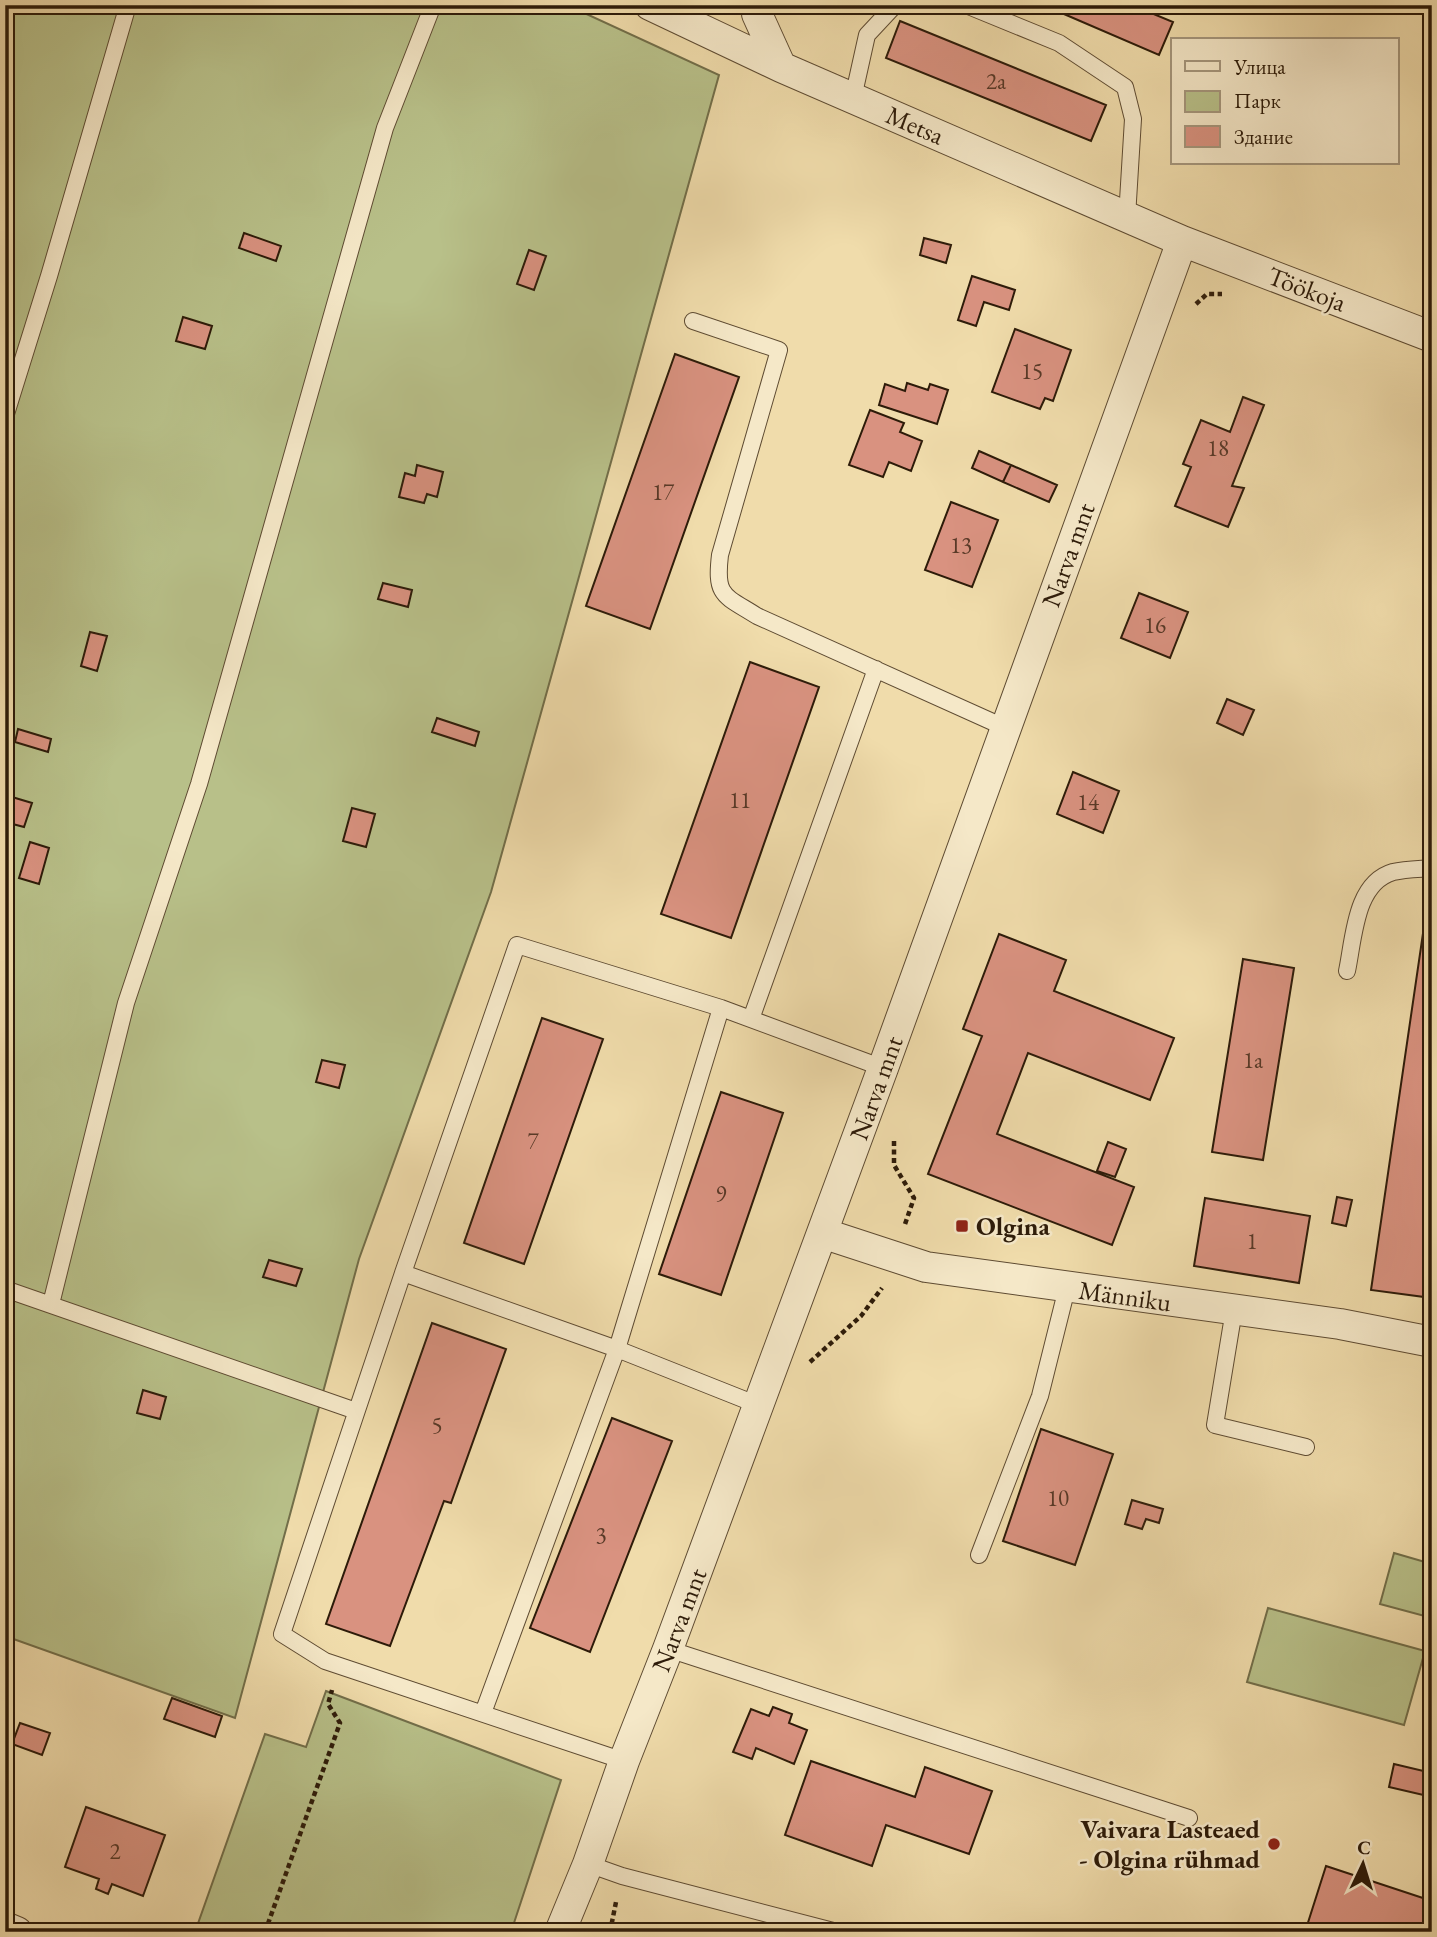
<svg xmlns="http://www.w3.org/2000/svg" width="1437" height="1937" viewBox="0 0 1437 1937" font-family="'EB Garamond',serif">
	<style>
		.green { fill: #b8c089; stroke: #726e49; stroke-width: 2 }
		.building { fill: #d99280; stroke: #2d1b09; stroke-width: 2 }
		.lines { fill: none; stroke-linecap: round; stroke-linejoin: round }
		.lane-casing { stroke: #5e4b32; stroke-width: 18 }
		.street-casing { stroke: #5e4b32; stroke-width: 32 }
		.path { stroke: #2d1b09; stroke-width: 4.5; stroke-dasharray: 5 3.5; stroke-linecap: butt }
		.lane { stroke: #f5e8c8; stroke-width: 16 }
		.street { stroke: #f5e8c8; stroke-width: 30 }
		.poi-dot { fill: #8f2418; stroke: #f5e8c8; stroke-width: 2.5 }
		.labels { text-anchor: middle; stroke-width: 5; stroke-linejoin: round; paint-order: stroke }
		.number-label { font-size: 23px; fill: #583927 }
		.street-label { font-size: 26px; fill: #2d1b09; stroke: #f5e8c8 }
		.poi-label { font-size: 26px; font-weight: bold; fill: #2d1b09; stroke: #f5e8c8; text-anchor: start }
	</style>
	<rect width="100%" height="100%" fill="#f0dcab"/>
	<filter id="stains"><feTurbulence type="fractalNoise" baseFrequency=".00286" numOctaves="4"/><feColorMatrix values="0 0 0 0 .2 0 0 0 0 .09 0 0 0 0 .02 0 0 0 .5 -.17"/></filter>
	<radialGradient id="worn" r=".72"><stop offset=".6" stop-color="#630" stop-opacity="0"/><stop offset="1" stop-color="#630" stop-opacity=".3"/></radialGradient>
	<path class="green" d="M5 5H567L719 75 491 892 359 1259 235 1718 5 1636Z
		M1394 1553 1432 1564V1618L1380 1604Z
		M1268 1608 1425 1651 1404 1725 1247 1682Z
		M326 1691 561 1780 511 1932H195L265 1734 306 1747Z"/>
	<path class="building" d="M1043 5H1132L1173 22 1159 55Z
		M900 21 1106 105 1091 141 886 58Z
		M244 233 281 246 276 261 239 248Z
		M924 238 951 245 946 263 920 255Z
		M529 250 546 256 534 290 517 284Z
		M972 276 1015 290 1009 310 984 302 976 326 958 320Z
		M183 317 212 326 205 349 176 341Z
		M1015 329 1071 350 1053 401 1045 398 1040 409 992 392Z
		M675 354 739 377 650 629 586 606Z
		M907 383 928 390 930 384 948 390 937 424 879 405 885 384 905 391Z
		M1243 397 1264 405 1232 486 1244 488 1228 527 1175 506 1191 467 1183 464 1201 420 1230 432Z
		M870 410 904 423 900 432 922 441 911 471 889 462 883 477 849 465Z
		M979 451 1011 465 1003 482 972 468Z
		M417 465 443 472 437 497 427 494 424 503 399 497 405 473 415 476Z
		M1011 465 1057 485 1049 502 1003 482Z
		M951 502 998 520 972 587 925 570Z
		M383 583 412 590 408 607 378 599Z
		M1139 593 1188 612 1170 658 1121 638Z
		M90 632 107 636 97 671 81 666Z
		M750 662 819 687 731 938 661 914Z
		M1227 699 1254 710 1243 735 1217 723Z
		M437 718 479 732 475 746 432 732Z
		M18 729 51 739 48 752 15 742Z
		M1073 772 1119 791 1103 833 1057 814Z
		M12 797 32 803 24 827 5 822Z
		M352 808 375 814 366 847 343 841Z
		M30 842 49 848 39 884 19 878Z
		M1428 899 1432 900V1298L1371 1290Z
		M999 934 1066 960 1054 991 1174 1038 1150 1100 1028 1053 997 1134 1134 1187 1112 1245 928 1174 982 1036 963 1029Z
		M1243 959 1294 968 1263 1160 1212 1152Z
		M542 1018 603 1039 524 1264 464 1243Z
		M5 1023 13 1025 5 1051Z
		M322 1060 345 1065 339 1088 316 1082Z
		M721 1092 783 1113 721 1295 659 1274Z
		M1108 1142 1126 1149 1115 1177 1097 1171Z
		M1337 1197 1352 1200 1346 1226 1332 1223Z
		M1205 1198 1310 1216 1299 1283 1194 1266Z
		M269 1260 302 1269 296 1286 263 1277Z
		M432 1323 506 1349 451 1503 444 1501 390 1646 326 1624Z
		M143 1390 166 1397 160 1419 137 1413Z
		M612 1418 672 1441 590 1652 530 1628Z
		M1041 1429 1113 1454 1075 1565 1003 1541Z
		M1132 1500 1163 1509 1159 1523 1146 1519 1142 1529 1125 1524Z
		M172 1698 222 1716 215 1737 164 1719Z
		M773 1707 792 1714 789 1723 807 1730 794 1764 756 1748 752 1759 733 1752 751 1709 769 1716Z
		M20 1723 50 1733 42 1755 12 1744Z
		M811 1761 915 1797 925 1767 992 1791 969 1854 886 1825 872 1866 785 1835Z
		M1394 1764 1432 1773V1797L1389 1787Z
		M86 1807 165 1835 143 1896 112 1884 108 1894 96 1889 99 1879 65 1867Z
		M1326 1866 1432 1901V1932H1305Z"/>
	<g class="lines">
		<g class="lane-casing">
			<path id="lane" d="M966 5 1059 43 1125 87 1133 119 1127 217
				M853 98 867 35 895 5
				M693 321 779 350 720 555C715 597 724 595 757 616L1006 728
				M5 417 49 276 128 5
				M1347 971C1354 938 1355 883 1393 872 1405 869 1420 869 1432 868
				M751 1019 876 669
				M403 1273 282 1634 325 1661 624 1761
				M5 1289 356 1411
				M51 1304 126 1003 199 784 385 128 433 5
				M1234 1310 1215 1425 1306 1447
				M758 1405 617 1349 403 1273 517 945 721 1008 883 1068
				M979 1555 1040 1396 1067 1288
				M668 1649 1189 1818
				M483 1713 617 1349 721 1008
				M588 1864 622 1876 837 1932"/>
		</g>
		<g class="street-casing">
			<path id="street" d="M650 5 781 67 1182 241 1432 337
				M758 5 757 14 781 67
				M822 1233 926 1267 1340 1324 1432 1342
				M5 1927 17 1932
				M560 1932 588 1864 624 1761 668 1649 883 1068 1182 241"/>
		</g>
		<path class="path" d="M1196 304 1207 294H1222
			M894 1141V1165L914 1198 904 1227
			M810 1362 861 1316 882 1288
			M265 1932 340 1723 328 1704 332 1690
			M610 1932 616 1902"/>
		<use href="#lane" class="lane"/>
		<use href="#street" class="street"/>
	</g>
	<g class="poi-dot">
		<rect x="955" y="1219" width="14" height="14" rx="3.5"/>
		<circle cx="1274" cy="1844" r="7"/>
	</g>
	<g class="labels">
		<g class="number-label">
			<text x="996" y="89">2a</text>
			<text x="1032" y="379">15</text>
			<text x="1218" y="456">18</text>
			<text x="663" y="500">17</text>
			<text x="961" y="553">13</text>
			<text x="1155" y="633">16</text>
			<text x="740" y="808">11</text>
			<text x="1088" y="810">14</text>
			<text x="1253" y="1068">1a</text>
			<text x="533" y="1149">7</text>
			<text x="721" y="1202">9</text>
			<text x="1252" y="1249">1</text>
			<text x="437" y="1433">5</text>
			<text x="1058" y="1506">10</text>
			<text x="601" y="1543">3</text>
			<text x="115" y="1859">2</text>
		</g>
		<g class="street-label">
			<text transform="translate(915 125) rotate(23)" y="9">Metsa</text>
			<text transform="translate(1307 289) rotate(21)" y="9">Töökoja</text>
			<text transform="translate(1068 555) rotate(-70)" y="9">Narva mnt</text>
			<text transform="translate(876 1088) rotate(-70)" y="9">Narva mnt</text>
			<text transform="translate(1125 1296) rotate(8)" y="9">Männiku</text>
			<text transform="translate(679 1620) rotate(-69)" y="9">Narva mnt</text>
		</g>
		<g class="poi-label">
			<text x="976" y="1235">Olgina</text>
			<text x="1260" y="1838" text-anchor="end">Vaivara Lasteaed<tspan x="1260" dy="30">- Olgina rühmad</tspan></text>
		</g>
	</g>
	<rect width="1437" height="1937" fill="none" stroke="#f0dcab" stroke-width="28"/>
	<rect x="7" y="7" width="1423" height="1923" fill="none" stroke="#2d1b09" stroke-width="3.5"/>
	<rect x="14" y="14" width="1409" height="1909" fill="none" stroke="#2d1b09" stroke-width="2"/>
	<rect x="1171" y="38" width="228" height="126" fill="#f5e8c8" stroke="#a5967c" stroke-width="2"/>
	<rect x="1185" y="61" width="35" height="10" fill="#f5e8c8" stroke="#a5967c" stroke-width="2"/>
	<text x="1234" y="74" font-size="21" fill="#2d1b09">Улица</text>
	<rect x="1185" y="91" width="35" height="21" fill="#b8c089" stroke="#a5967c" stroke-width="2"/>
	<text x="1234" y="108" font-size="21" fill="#2d1b09">Парк</text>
	<rect x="1185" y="126" width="35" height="21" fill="#d99280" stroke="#a5967c" stroke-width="2"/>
	<text x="1234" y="144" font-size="21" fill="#2d1b09">Здание</text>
	<g transform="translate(1363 1864) rotate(4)" stroke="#f5e8c8" stroke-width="5" paint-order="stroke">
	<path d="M0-5L12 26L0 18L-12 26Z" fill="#2d1b09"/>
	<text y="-10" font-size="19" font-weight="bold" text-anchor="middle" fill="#2d1b09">С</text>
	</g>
	<rect width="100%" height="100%" filter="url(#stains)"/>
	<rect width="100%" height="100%" fill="url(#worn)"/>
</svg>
